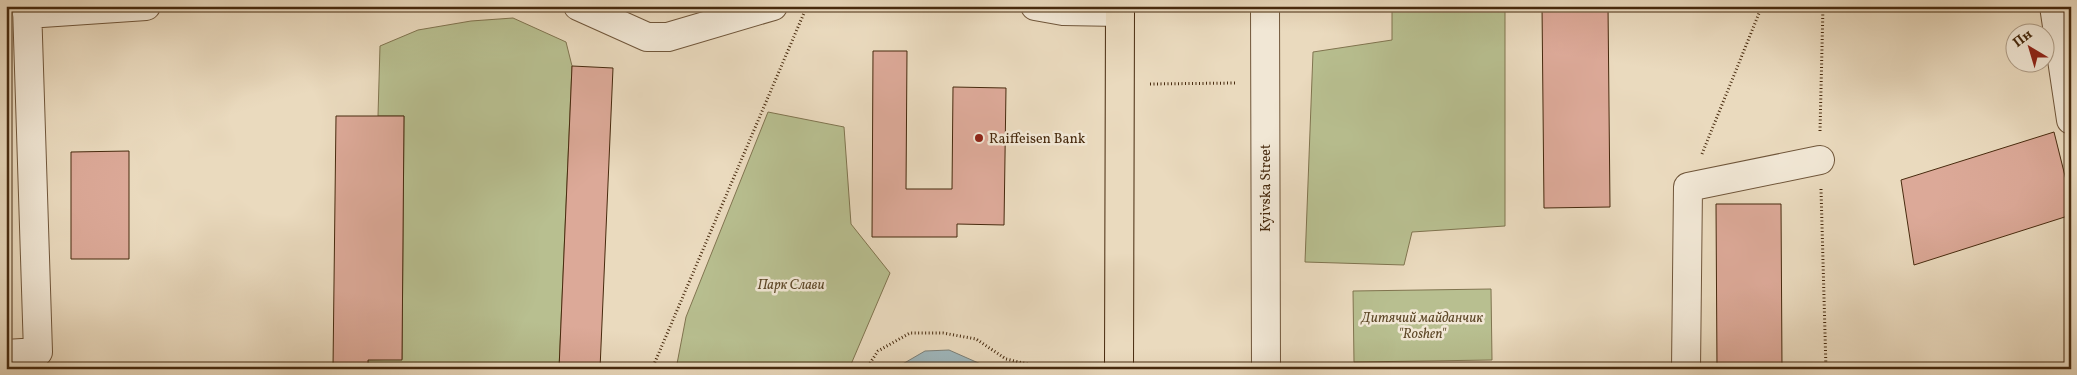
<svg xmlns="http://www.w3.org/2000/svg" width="2077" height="375" viewBox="0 0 2077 375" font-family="Vollkorn,serif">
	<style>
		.green { fill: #b8bf90; stroke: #80744f }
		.water { fill: #9eb7bd; stroke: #7b7f77 }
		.building { fill: #dca998; stroke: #472a0e }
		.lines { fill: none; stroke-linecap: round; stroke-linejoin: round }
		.minor-casing { stroke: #70563a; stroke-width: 30 }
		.major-casing { stroke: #472a0e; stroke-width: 30 }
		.path { stroke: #472a0e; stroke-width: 3; stroke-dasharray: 1 2.5; stroke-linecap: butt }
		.minor { stroke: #f1e7d5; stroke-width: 28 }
		.major { stroke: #eadabe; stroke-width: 28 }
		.poi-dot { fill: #8f2418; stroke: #f1e7d5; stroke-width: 2 }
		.labels { text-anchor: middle; stroke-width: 5; stroke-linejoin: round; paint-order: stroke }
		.poi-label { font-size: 14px; fill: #472a0e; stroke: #f1e7d5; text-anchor: start }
		.street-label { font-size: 14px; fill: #472a0e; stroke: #f1e7d5 }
		.park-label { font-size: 14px; font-style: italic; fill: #5e4828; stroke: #f1e7d5 }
	</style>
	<rect width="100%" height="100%" fill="#eadabe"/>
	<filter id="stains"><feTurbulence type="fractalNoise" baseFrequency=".004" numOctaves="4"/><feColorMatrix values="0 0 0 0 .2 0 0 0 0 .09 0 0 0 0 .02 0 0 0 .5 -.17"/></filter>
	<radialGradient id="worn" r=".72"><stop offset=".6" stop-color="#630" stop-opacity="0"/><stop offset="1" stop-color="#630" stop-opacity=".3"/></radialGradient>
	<path class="green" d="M1392 6H1505V226L1412 232 1404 265 1305 262 1313 52 1392 40Z
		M513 18 566 42 572 66 559 369H368V360L402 359 404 116H378L380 46 418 30 471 21Z
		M768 112 844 127 851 224 890 273 849 369H676L686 317Z
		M1491 289 1492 360 1354 362 1353 291Z"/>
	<path class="water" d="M949 350 992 369H894L925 351Z"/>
	<path class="building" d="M1542 6H1608L1610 207 1544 208Z
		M873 51H907L906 189H952L953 87 1006 88 1004 225 957 224V237H872Z
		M572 66 613 68 600 369H559Z
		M336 116H404L402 360H368V369H249L333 367Z
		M2054 132 2071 200V215L1914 265 1901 180Z
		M129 151V259H71V152Z
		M1716 204H1781L1782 369H1717Z"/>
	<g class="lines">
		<g class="minor-casing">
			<path id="minor" d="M578 6 647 37H668L773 6
				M1035 6 1063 11 1120 12
				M1265 6 1266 369
				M2054 6 2071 120
				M27 14 146 6
				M6 354 38 352 27 6
				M1686 369 1688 187 1820 160"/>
		</g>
		<g class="major-casing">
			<path id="major" d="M1119 369 1120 6"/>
		</g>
		<path class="path" d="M1150 84 1236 83
			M1820 131 1823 6
			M1702 154 1762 6
			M1821 189 1826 369
			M652 369 807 6
			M866 369 878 351 910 333H943L976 339 1006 359 1049 369"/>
		<use href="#minor" class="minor"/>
		<use href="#major" class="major"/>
	</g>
	<circle class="poi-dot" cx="979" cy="138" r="5"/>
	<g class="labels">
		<g class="poi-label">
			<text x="989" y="143">Raiffeisen Bank</text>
		</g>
		<g class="street-label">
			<text transform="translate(1265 188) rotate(-90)" y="5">Kyivska Street</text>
		</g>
		<g class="park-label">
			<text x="791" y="289">Парк Слави</text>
			<text x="1422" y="322">Дитячий майданчик<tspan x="1422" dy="16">"Roshen"</tspan></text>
		</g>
	</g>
	<rect width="2077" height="375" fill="none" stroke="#eadabe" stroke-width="25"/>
	<rect x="8" y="8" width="2062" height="360" fill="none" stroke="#472a0e" stroke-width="2.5"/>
	<rect x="12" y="12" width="2052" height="350" fill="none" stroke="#472a0e"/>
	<g transform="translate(2030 48) rotate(322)"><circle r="24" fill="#f1e7d5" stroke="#ad9b85"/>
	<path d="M0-4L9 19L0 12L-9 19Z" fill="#8f2418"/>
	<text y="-8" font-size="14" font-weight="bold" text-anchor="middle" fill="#472a0e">Пн</text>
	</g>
	<rect width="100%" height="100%" filter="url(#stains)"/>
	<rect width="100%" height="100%" fill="url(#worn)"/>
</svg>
